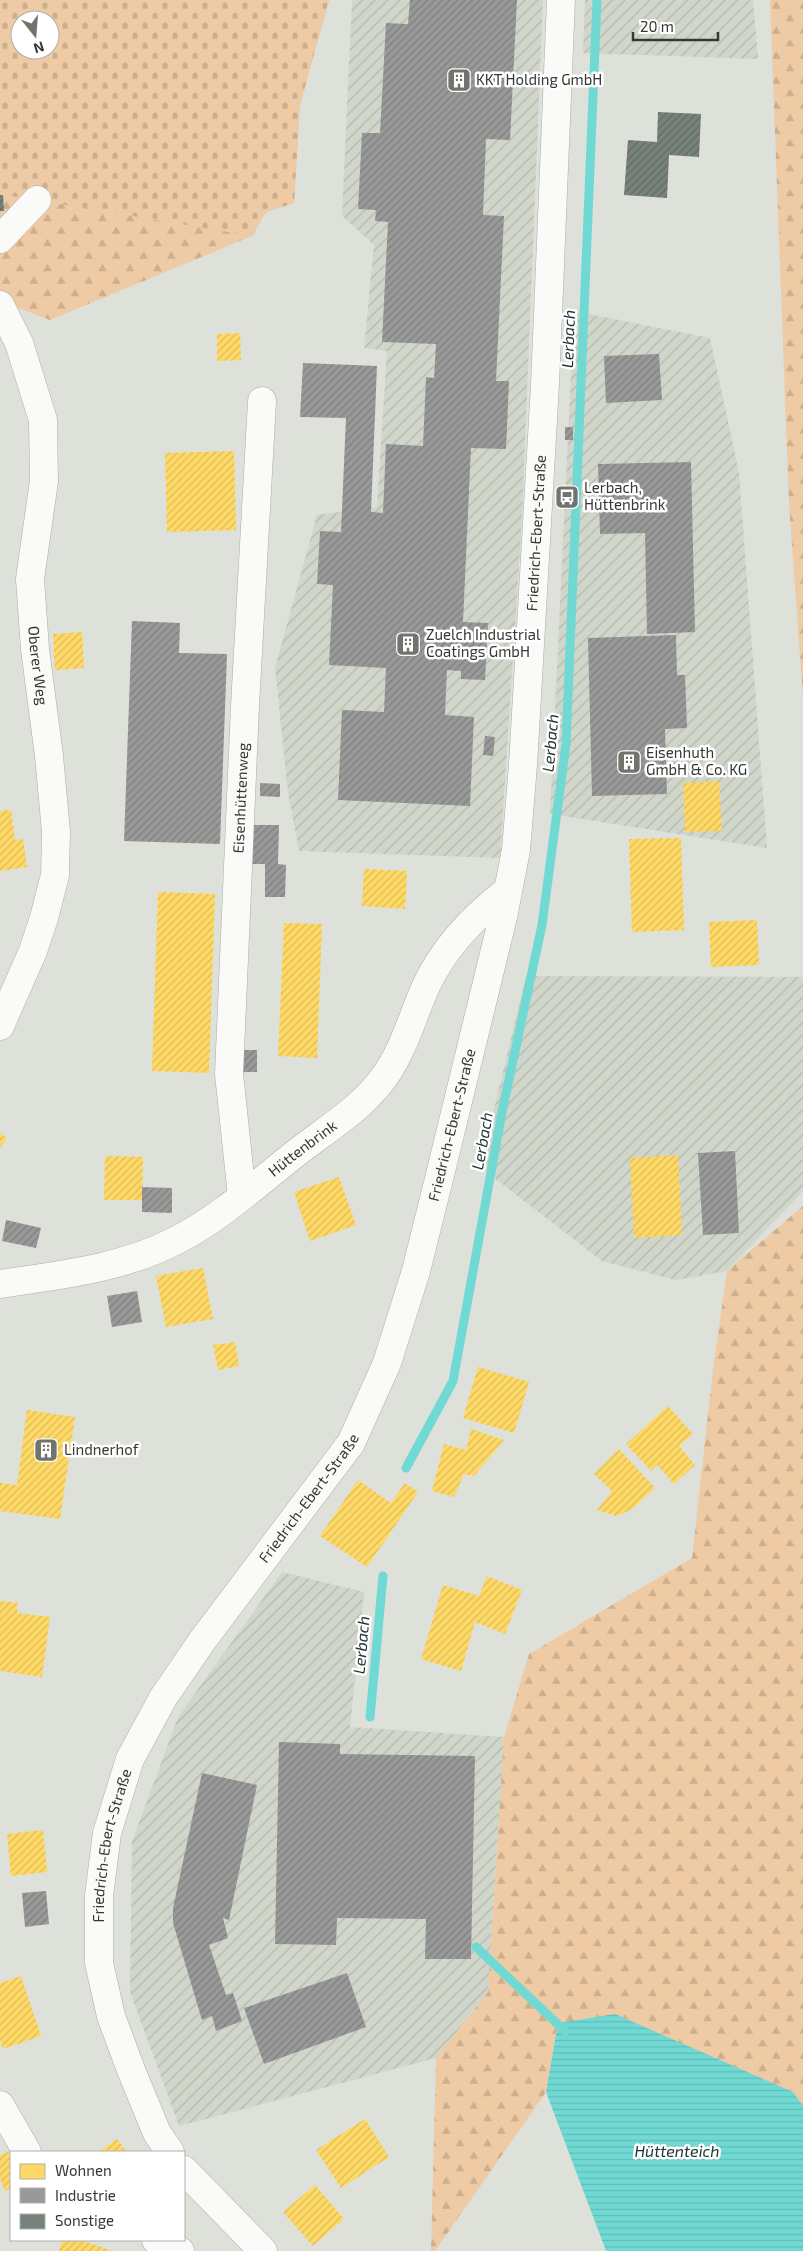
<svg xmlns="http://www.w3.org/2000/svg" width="803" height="2251" viewBox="0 0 803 2251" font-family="'Exo 2',sans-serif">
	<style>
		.industrial { fill: url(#industrial-furrows) }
		.forest { fill: url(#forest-firs); fill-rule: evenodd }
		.cemetery { fill: url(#cemetery-stones); fill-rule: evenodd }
		.water { fill: url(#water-rules) }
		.homes { fill: url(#homes-hatch) }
		.industry { fill: url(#industry-hatch) }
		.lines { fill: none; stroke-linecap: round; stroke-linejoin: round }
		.stream { stroke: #71d9d3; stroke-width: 9 }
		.building { fill: url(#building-hatch) }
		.street-casing { stroke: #abada8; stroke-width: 29 }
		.secondary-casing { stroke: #abada8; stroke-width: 29 }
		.street { stroke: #fafaf9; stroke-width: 28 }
		.secondary { stroke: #fafaf9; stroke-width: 28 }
		.labels { text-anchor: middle; stroke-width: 5; stroke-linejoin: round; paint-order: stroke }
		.poi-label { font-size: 15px; fill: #363833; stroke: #fff; text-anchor: start }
		.street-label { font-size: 15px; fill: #363833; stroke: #fff }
		.water-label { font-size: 16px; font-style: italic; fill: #1c3432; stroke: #fff }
	</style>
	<defs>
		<pattern id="industrial-furrows" width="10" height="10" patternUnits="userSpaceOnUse" patternTransform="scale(1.25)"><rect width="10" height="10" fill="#d1d6ca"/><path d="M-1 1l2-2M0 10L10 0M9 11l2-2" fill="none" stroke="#b4b8ae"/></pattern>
		<pattern id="forest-firs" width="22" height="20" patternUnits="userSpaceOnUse" patternTransform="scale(1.25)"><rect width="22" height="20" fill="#eecba4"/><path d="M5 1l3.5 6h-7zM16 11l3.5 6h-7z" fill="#cdaf8e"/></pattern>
		<pattern id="cemetery-stones" width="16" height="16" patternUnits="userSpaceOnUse" patternTransform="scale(1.25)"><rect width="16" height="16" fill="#eecba4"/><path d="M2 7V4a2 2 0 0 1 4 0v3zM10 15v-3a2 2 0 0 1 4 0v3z" fill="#cdaf8e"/></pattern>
		<pattern id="water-rules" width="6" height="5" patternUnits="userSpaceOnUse" patternTransform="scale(1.25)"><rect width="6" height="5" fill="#71d9d3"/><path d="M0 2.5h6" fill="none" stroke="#62bbb6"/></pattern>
		<pattern id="homes-hatch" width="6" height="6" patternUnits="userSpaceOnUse" patternTransform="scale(1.25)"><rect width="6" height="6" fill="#ffd966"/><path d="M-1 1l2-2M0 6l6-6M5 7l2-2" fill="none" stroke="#dbbb59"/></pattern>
		<pattern id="industry-hatch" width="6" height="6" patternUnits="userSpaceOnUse" patternTransform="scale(1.25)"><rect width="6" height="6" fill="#999"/><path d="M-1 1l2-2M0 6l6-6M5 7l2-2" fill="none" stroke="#7e7e7d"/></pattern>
		<pattern id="building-hatch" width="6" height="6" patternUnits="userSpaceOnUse" patternTransform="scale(1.25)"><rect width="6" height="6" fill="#76827a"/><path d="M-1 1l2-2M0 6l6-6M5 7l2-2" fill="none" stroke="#626b65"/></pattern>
	</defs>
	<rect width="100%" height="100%" fill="#dee1da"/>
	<path class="industrial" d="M352 0H543L522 516 500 858 299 851 288 793 275 668 317 515 377 507 387 351 364 348 374 245 342 216Z
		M585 0H753L758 59 583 53Z
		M574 311 710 338 739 472 767 848 550 814Z
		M526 976 803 977V1191L727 1271 676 1280 602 1261 480 1167Z
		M282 1572 364 1592 350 1727 504 1737 488 1992 436 2058 179 2126 130 1992 132 1842 178 1717Z"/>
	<path class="forest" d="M0 0H329L300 105 294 203 266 212 252 236 50 320 0 301ZM20 20H50V50H20Z
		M770 0H803V697L789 504Z
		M803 1206V2106L792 2092 558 2023 546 2092 435 2251H431L436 2058 488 1992 504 1737 529 1654 692 1558 713 1369 727 1271Z"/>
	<path class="cemetery" d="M0 0H329L300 105 294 203 266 212 252 236 0 194ZM20 20H50V50H20Z"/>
	<path class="water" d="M615 2014 793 2092 803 2106V2251H606L546 2092 558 2023Z"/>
	<path class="homes" d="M240 333 241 360 217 361V334Z
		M234 451 236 530 167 532 165 453Z
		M82 632 84 668 55 670 53 634Z
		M719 781 722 831 685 832 683 783Z
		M11 810 15 840 23 839 27 867 0 871V811Z
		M681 838 684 930 632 932 629 839Z
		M364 869 407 871 405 909 362 906Z
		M158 892 215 894 209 1073 152 1071Z
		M757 920 759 965 711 967 709 922Z
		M284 923 322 924 317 1058 278 1056Z
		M0 1133 7 1138 0 1148Z
		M678 1155 682 1235 634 1238 630 1158Z
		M105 1156 143 1157 142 1200H104Z
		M339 1177 356 1225 310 1241 294 1192Z
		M203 1268 213 1319 166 1327 156 1276Z
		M235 1342 239 1366 218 1370 213 1345Z
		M478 1367 529 1382 514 1433 463 1418Z
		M668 1406 693 1434 679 1446 695 1465 674 1484 657 1465 651 1471 626 1444Z
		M27 1410 75 1417 60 1519 0 1511V1483L17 1485Z
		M471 1429 504 1440 474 1476 464 1474 454 1497 432 1491 444 1444 466 1450Z
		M619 1449 655 1488 631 1510 616 1516 597 1510 612 1491 594 1474Z
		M358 1480 391 1503 405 1483 418 1492 367 1567 320 1536Z
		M487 1576 522 1590 505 1634 475 1622 461 1671 421 1659 443 1585 479 1596Z
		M0 1601 18 1603 17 1613 50 1617 42 1677 0 1671Z
		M43 1830 47 1872 11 1876 7 1834Z
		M21 1976 41 2036 3 2049 0 2040V1983Z
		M365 2119 389 2157 341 2188 316 2150Z
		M117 2139 127 2152H98Z
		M10 2151 11 2188 5 2191 0 2179V2155Z
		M315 2185 344 2219 313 2246 283 2212Z
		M62 2240H80L113 2251H59Z"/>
	<path class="industry" d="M410 0H517L510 140 486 139 483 215 504 216 496 381H509L506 449 471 448 463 622 488 623 485 680 461 679V671L447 670 445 715 474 717 470 806 338 800 342 710 384 712 386 668 329 665 333 585 317 584 320 531 341 532 346 418 300 417 303 363 377 366 371 512 383 513 386 444 423 446 426 377 434 378 436 344 382 342 388 222 375 221 376 210 358 209 362 133H380L386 23 408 24Z
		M659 354 662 400 606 403 604 356Z
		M565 427H573V440H565Z
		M691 462 695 632 647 634 645 533 600 534 598 464Z
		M132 621 180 623 179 653 227 654 220 844 124 841Z
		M676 635 677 675H685L687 728 665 729 667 794 592 796 588 638Z
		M485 736 495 737 493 756 483 755Z
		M260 783 280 784V797L260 796Z
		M251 825H279L278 864 286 865 285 897H265V864H250Z
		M241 1050H257V1072H240Z
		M735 1151 739 1233 703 1235 698 1153Z
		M142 1187 172 1188V1213L142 1212Z
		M6 1220 41 1228 36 1248 2 1241Z
		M137 1291 142 1322 112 1327 107 1296Z
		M279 1742 340 1744V1754L475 1756 471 1959H425L426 1919 337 1918 336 1945 275 1944Z
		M202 1773 257 1785 229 1920 223 1918 228 1938 209 1945 226 1995 233 1993 242 2021 216 2031 212 2016 202 2020 173 1923V1908Z
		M46 1891 49 1924 25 1927 22 1893Z
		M347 1973 366 2027 264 2064 244 2008Z"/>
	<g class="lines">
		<path class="stream" d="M406 1468 453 1381 502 1112 542 925 566 744 597 0
			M370 1717 383 1576
			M476 1947 565 2031"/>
	</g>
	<path class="building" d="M658 112 701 114 699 157 669 155 667 198 624 195 628 140 657 142Z
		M0 195H3L4 211H0Z"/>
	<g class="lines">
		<g class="street-casing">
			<g id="street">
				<path d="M0 239 37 200"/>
				<path id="s1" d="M0 305 19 343 43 420 44 481 30 579 35 649 49 756 56 832 55 875 44 918 33 951 0 1026"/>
				<path id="s2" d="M242 1196 229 1074 245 706 262 401"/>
				<path id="s3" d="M0 1284C59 1275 121 1269 175 1241 221 1218 260 1181 300 1150 330 1127 366 1105 387 1073 405 1046 413 1015 426 986 444 947 474 916 508 890"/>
				<path d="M0 2105 27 2152"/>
				<path d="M156 2240 180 2251"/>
			</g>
		</g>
		<g class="secondary-casing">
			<g id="secondary">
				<path id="s4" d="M170 2152 157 2133 131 2070 111 2016 99 1963V1896L107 1833 130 1759 163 1698 202 1641 351 1443 387 1363 416 1271 438 1183 503 917 516 850 523 765 545 385 561 0"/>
				<path d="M184 2170 263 2251"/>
			</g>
		</g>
		<use href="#street" class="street"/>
		<use href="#secondary" class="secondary"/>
	</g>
	<defs>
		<g id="building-square" transform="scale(1.25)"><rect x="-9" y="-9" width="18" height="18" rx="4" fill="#71736d" stroke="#fff"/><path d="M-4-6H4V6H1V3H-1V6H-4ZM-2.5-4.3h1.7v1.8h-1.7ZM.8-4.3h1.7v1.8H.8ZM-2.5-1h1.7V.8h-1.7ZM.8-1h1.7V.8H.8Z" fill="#fff"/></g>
		<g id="bus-square" transform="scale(1.25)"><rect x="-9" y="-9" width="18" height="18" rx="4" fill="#71736d" stroke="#fff"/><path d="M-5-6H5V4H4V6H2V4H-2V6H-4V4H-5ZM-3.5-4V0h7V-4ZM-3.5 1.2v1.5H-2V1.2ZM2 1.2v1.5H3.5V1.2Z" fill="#fff"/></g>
	</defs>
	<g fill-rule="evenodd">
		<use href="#building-square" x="459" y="80"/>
		<use href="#bus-square" x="567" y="497"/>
		<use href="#building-square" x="408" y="644"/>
		<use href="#building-square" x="629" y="762"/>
		<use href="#building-square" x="46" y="1450"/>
	</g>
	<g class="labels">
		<g class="poi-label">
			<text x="476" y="85">KKT Holding GmbH</text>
			<text x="584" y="493">Lerbach,<tspan x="584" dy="17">Hüttenbrink</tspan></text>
			<text x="426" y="640">Zuelch Industrial<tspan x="426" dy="17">Coatings GmbH</tspan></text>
			<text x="646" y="758">Eisenhuth<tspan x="646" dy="17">GmbH &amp; Co. KG</tspan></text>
			<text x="64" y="1455">Lindnerhof</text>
		</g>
		<g class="street-label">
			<text dy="5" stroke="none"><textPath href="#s4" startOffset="1732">Friedrich-Ebert-Straße</textPath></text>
			<text dy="5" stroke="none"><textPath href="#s1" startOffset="370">Oberer Weg</textPath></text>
			<text dy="5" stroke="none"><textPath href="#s2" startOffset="399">Eisenhüttenweg</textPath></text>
			<text dy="5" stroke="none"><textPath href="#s4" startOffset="1132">Friedrich-Ebert-Straße</textPath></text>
			<text dy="5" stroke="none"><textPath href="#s3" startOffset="339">Hüttenbrink</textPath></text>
			<text dy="5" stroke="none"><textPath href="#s4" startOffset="728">Friedrich-Ebert-Straße</textPath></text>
			<text dy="5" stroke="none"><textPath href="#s4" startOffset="322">Friedrich-Ebert-Straße</textPath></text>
		</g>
		<g class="water-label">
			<text transform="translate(568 339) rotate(-88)" y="6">Lerbach</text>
			<text transform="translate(550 743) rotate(-85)" y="6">Lerbach</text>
			<text transform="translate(482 1141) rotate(-80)" y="6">Lerbach</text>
			<text transform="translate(361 1645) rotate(-85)" y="6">Lerbach</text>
			<text x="677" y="2157">Hüttenteich</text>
		</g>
	</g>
	<rect x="10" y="2151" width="175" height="90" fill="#ffffff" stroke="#afafad"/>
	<rect x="20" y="2164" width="25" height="15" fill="#ffd966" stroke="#afafad"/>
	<text x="55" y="2176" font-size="15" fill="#363833">Wohnen</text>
	<rect x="20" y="2188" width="25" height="15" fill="#999999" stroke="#afafad"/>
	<text x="55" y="2201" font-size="15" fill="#363833">Industrie</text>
	<rect x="20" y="2214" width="25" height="15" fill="#76827a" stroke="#afafad"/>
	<text x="55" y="2226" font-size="15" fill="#363833">Sonstige</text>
	<g transform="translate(35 35) rotate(163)"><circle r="24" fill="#ffffff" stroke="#afafad"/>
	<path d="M0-4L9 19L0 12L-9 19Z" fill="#71736d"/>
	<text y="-8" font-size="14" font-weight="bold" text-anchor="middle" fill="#363833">N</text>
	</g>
	<path d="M633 32v8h85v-8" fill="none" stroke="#363833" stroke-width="2.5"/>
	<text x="640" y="32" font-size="15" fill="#363833" stroke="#ffffff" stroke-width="4" paint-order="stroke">20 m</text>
</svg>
